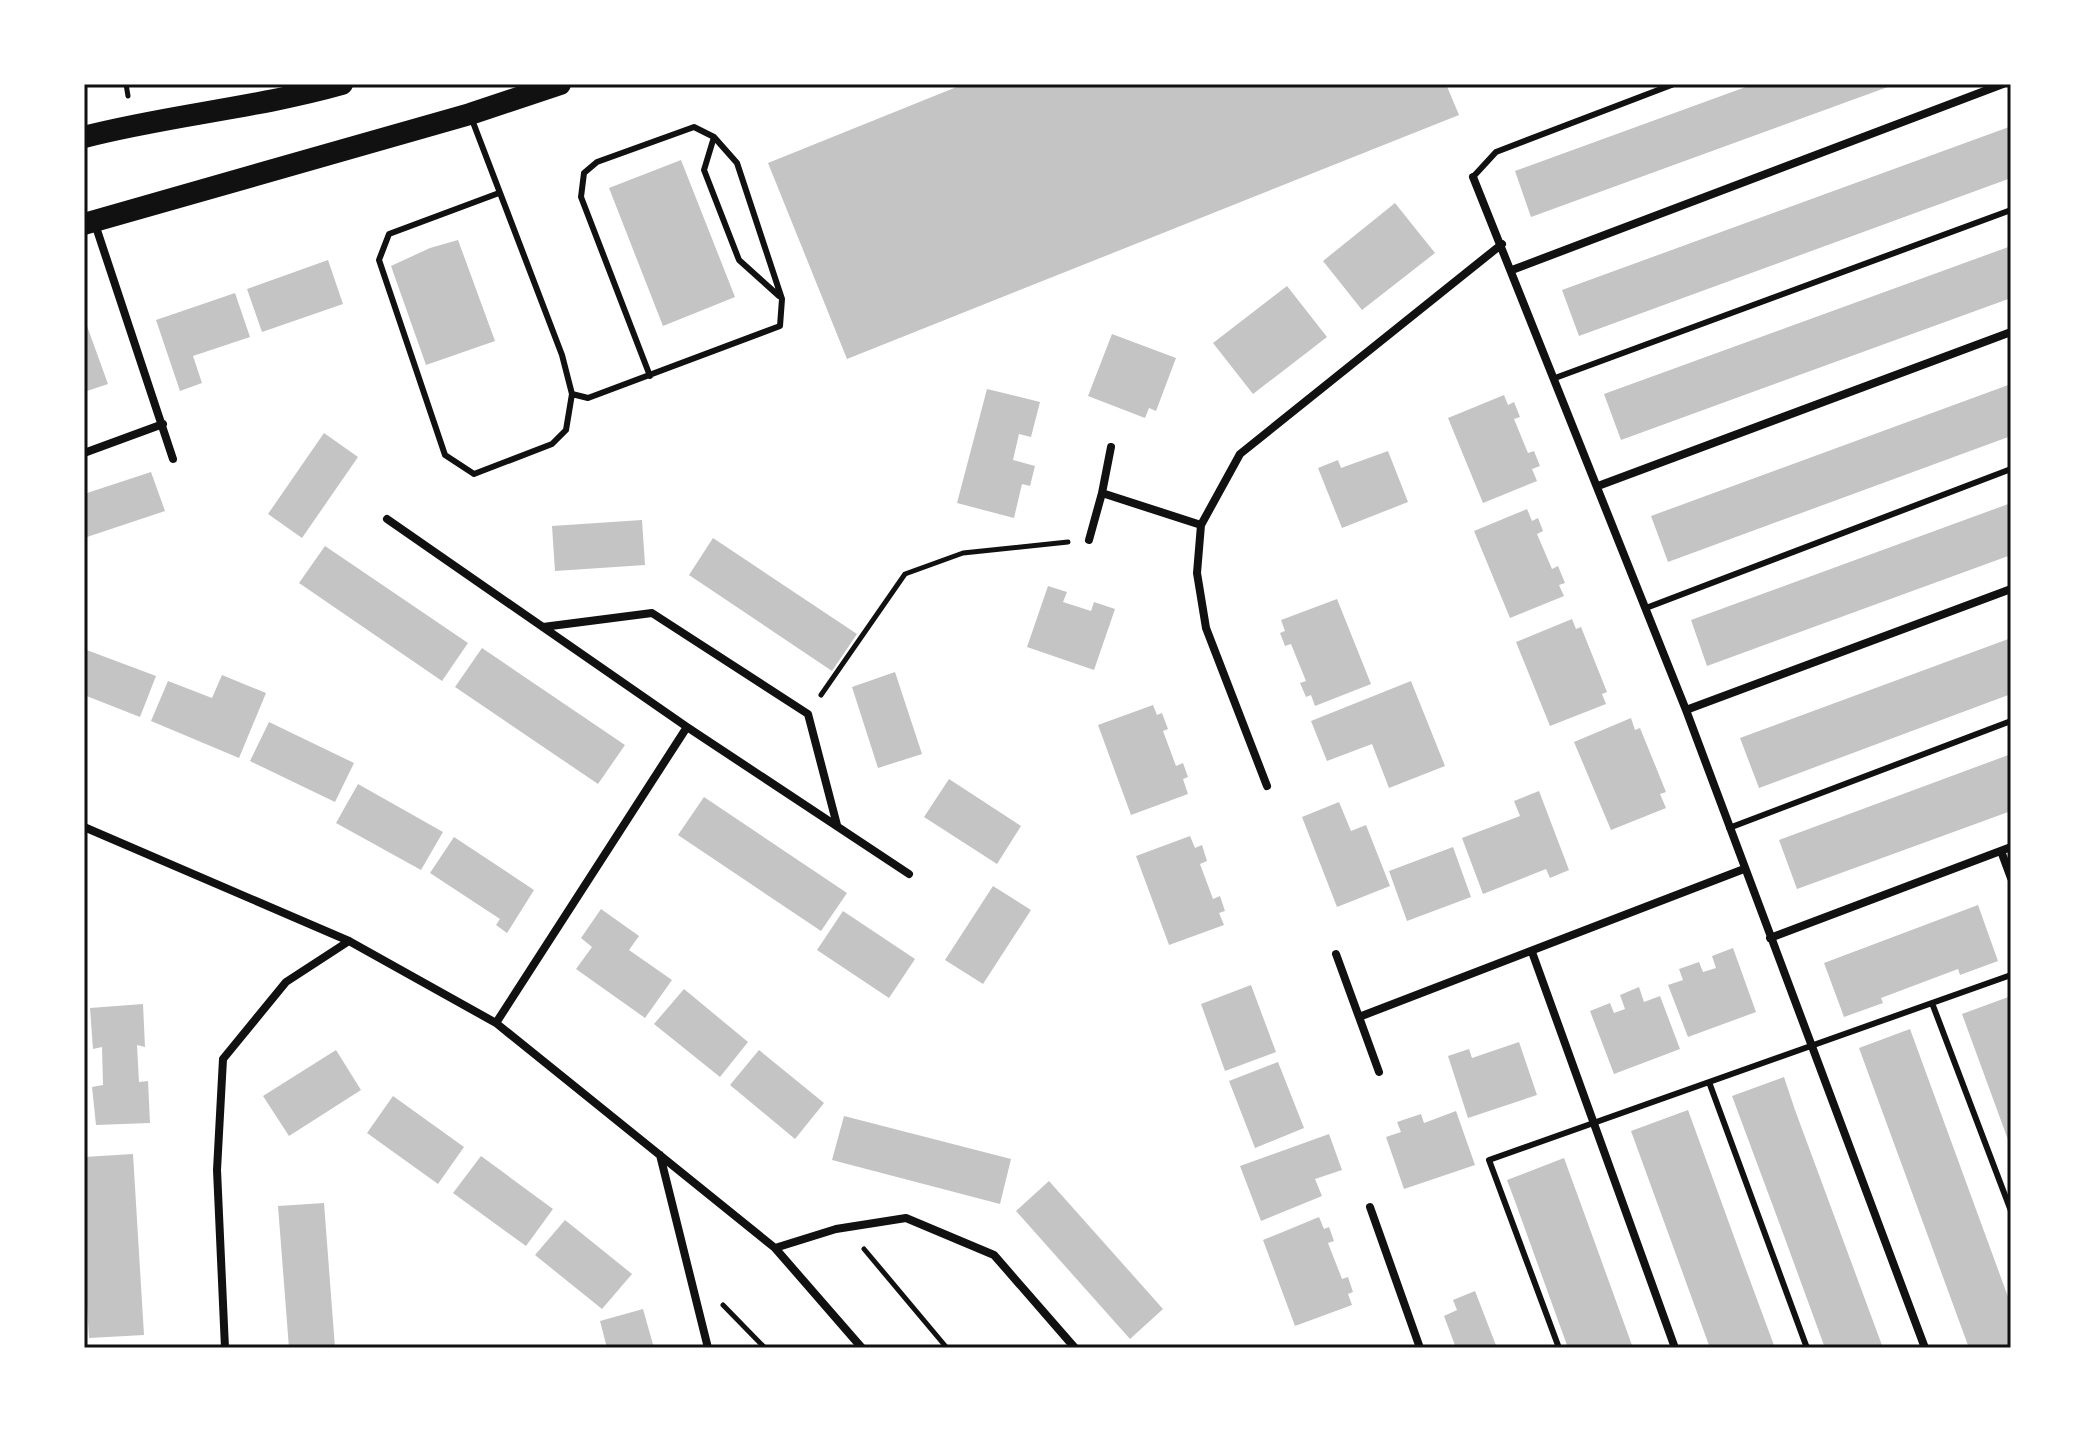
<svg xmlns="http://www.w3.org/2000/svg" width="2095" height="1432" viewBox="0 0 2095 1432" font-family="Ubuntu,sans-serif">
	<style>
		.building { fill: #c4c4c4 }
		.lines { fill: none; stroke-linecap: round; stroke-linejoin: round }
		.path { stroke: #111; stroke-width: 5 }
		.service { stroke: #111; stroke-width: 6 }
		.minor { stroke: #111; stroke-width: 8 }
		.trunk { stroke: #111; stroke-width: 22 }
		.neatline { fill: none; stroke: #111; stroke-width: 3 }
	</style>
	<rect width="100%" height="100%" fill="#fff"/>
	<path class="building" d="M964 84H1446L1459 115 847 359 768 163Z
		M1754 84H1896L1531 217 1515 171Z
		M2009 127 2011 133V178L1579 336 1562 290Z
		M681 160 735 297 663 326 609 188Z
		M1395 203 1435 253 1362 310 1323 261Z
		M458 240 495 341 426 365 391 266 430 248Z
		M2011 246V298L1621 440 1604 394Z
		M328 260 343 304 262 332 247 289Z
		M1287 286 1327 337 1253 394 1213 343Z
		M235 293 250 337 193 356 202 383 180 391 156 320Z
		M87 326 108 384 84 392V327Z
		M1112 334 1176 358 1156 411 1149 408 1145 418 1088 396Z
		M2011 384V436L1668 562 1651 516Z
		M987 389 1040 402 1031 437 1019 434 1013 460 1035 466 1030 486 1022 484 1014 518 957 503Z
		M1504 395 1508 405 1514 402 1520 417 1514 419 1528 453 1534 451 1540 466 1532 469 1537 481 1483 503 1448 418Z
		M324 433 358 457 302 538 268 514Z
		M1388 451 1408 502 1342 528 1318 468 1338 460 1341 468Z
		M151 472 165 511 84 538V494Z
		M2011 503V555L1707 666 1691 620Z
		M1527 509 1532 521 1538 518 1543 531 1537 534 1552 569 1558 566 1565 583 1559 585 1564 596 1510 618 1474 531Z
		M642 520 645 565 555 571 552 526Z
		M713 538 857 634 832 671 689 575Z
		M325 546 468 643 442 681 299 583Z
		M1048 586 1067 592 1063 602 1091 611 1094 602 1115 609 1094 670 1027 647Z
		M1337 599 1371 684 1315 706 1311 695 1306 697 1300 683 1306 681 1291 644 1285 646 1280 633 1285 631 1281 620Z
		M1572 619 1576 629 1581 627 1607 692 1602 694 1606 704 1550 726 1516 642Z
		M2011 638V694L1759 788 1740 738Z
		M482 648 625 745 598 784 455 687Z
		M84 649 156 676 140 717 84 695Z
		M895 672 922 754 878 768 852 687Z
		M222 675 266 693 239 758 151 721 168 681 212 698Z
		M1411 681 1445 766 1389 788 1372 744 1327 761 1311 721Z
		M1153 705 1157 715 1162 713 1168 729 1163 731 1176 766 1183 763 1188 777 1183 779 1188 794 1131 815 1098 725Z
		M1631 718 1635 730 1640 728 1666 792 1660 794 1666 808 1611 830 1574 742Z
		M269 722 354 763 335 802 250 761Z
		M2011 754V811L1797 889 1779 840Z
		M949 779 1021 826 997 864 924 817Z
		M358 784 443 832 421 870 336 823Z
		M1539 791 1569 870 1550 878 1546 869 1483 894 1462 838 1520 816 1514 801Z
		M704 797 847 893 821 931 678 835Z
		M1339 802 1351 831 1366 825 1390 886 1337 907 1302 817Z
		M1190 836 1195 848 1202 845 1207 861 1200 864 1213 899 1220 896 1225 911 1219 913 1224 925 1169 945 1136 856Z
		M454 837 534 890 507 933 496 925 500 919 430 873Z
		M1453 847 1471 897 1407 921 1389 871Z
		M993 886 1031 910 983 984 945 960Z
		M1978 905 1998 961 1960 975 1958 969 1881 998 1883 1003 1844 1017 1824 963Z
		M601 909 639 936 629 950 672 980 645 1018 576 969 592 947 581 938Z
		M843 911 915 959 889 998 817 950Z
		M1733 948 1756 1012 1688 1037 1668 985 1683 980 1679 969 1699 962 1703 972 1716 968 1712 956Z
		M1251 985 1276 1052 1225 1071 1201 1004Z
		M1639 987 1644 1002 1660 996 1680 1049 1614 1074 1590 1011 1610 1003 1614 1013 1625 1009 1620 995Z
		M684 989 748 1042 720 1077 654 1024Z
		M2011 996V1148L1962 1014Z
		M143 1004 145 1047 137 1045 139 1082 148 1081 150 1123 96 1125 92 1087 103 1085 102 1047 93 1049 90 1008Z
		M1910 1029 2011 1305V1348H1969L1859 1048Z
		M1519 1042 1537 1095 1468 1118 1448 1056 1469 1049 1472 1058Z
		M336 1050 361 1090 289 1136 263 1096Z
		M759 1050 824 1103 795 1139 730 1085Z
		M1278 1062 1304 1128 1255 1148 1229 1081Z
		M1784 1077 1795 1110 1883 1348H1825L1780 1225 1732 1096Z
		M393 1096 464 1147 438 1184 367 1133Z
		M1688 1110 1741 1256 1775 1348H1710L1631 1131Z
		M1456 1111 1475 1165 1404 1189 1386 1137 1401 1132 1397 1122 1421 1114 1424 1123Z
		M844 1116 1011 1159 1000 1204 832 1160Z
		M1329 1134 1342 1170 1315 1179 1322 1196 1261 1221 1240 1166Z
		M133 1154 144 1335 89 1338 84 1258V1157Z
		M481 1156 553 1209 526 1246 453 1193Z
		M1564 1158 1591 1232 1633 1348H1568L1516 1204 1507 1180Z
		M1049 1181 1163 1309 1130 1339 1016 1211Z
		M324 1203 335 1348H289L278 1206Z
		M1319 1217 1324 1229 1329 1227 1334 1241 1328 1243 1342 1279 1348 1277 1353 1292 1348 1294 1352 1305 1295 1326 1263 1240Z
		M565 1220 632 1274 602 1309 535 1255Z
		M1475 1291 1497 1348H1456L1444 1316 1457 1310 1453 1300Z
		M643 1309 654 1348H607L600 1321Z"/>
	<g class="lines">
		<path class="path" d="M126 84 128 96
			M821 695 905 574 963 553 1068 542
			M864 1249 947 1348
			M723 1305 765 1348"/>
		<path class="service" d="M471 117 562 355 572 394 588 398 780 326 782 299 737 163 714 137 694 127 597 162 584 173 581 197 650 376
			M714 137 704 170 739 260 779 296
			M1473 177 1496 152 1674 84
			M499 193 389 234 379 260 445 455 474 474 552 444 566 430 572 394
			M1555 378 2011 210
			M1646 608 2011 469
			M1729 828 2011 721
			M1932 1003 2011 1211
			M1709 1082 1807 1348
			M1559 1348 1489 1160 2011 975"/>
		<path class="minor" d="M1473 177 1686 710 1925 1348
			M94 221 173 459
			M1512 270 2003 84
			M84 453 163 424
			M1598 486 2011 332
			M1102 493 1111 447
			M387 519 687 727 909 874
			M1089 540 1102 493 1201 525
			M543 627 652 613 808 714 837 825
			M1686 710 2011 589
			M1267 786 1206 628 1197 573 1201 525 1240 454 1502 244
			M84 827 349 941 496 1023 775 1248 862 1348
			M2001 851 2011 878
			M1770 938 2011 847
			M1532 952 1675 1348
			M1336 954 1359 1017
			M496 1023 687 727
			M1379 1072 1359 1017 1744 869
			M660 1155 708 1348
			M1370 1207 1420 1348
			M775 1248 836 1229 906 1218 994 1255 1075 1348
			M225 1348 217 1170 223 1059 286 982 349 941"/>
		<path class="trunk" d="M84 137C169 115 257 108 342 84
			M84 224 470 114 560 84"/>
	</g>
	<rect width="2095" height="1432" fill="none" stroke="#ffffff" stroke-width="172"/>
	<rect x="86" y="86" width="1923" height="1260" class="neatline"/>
</svg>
